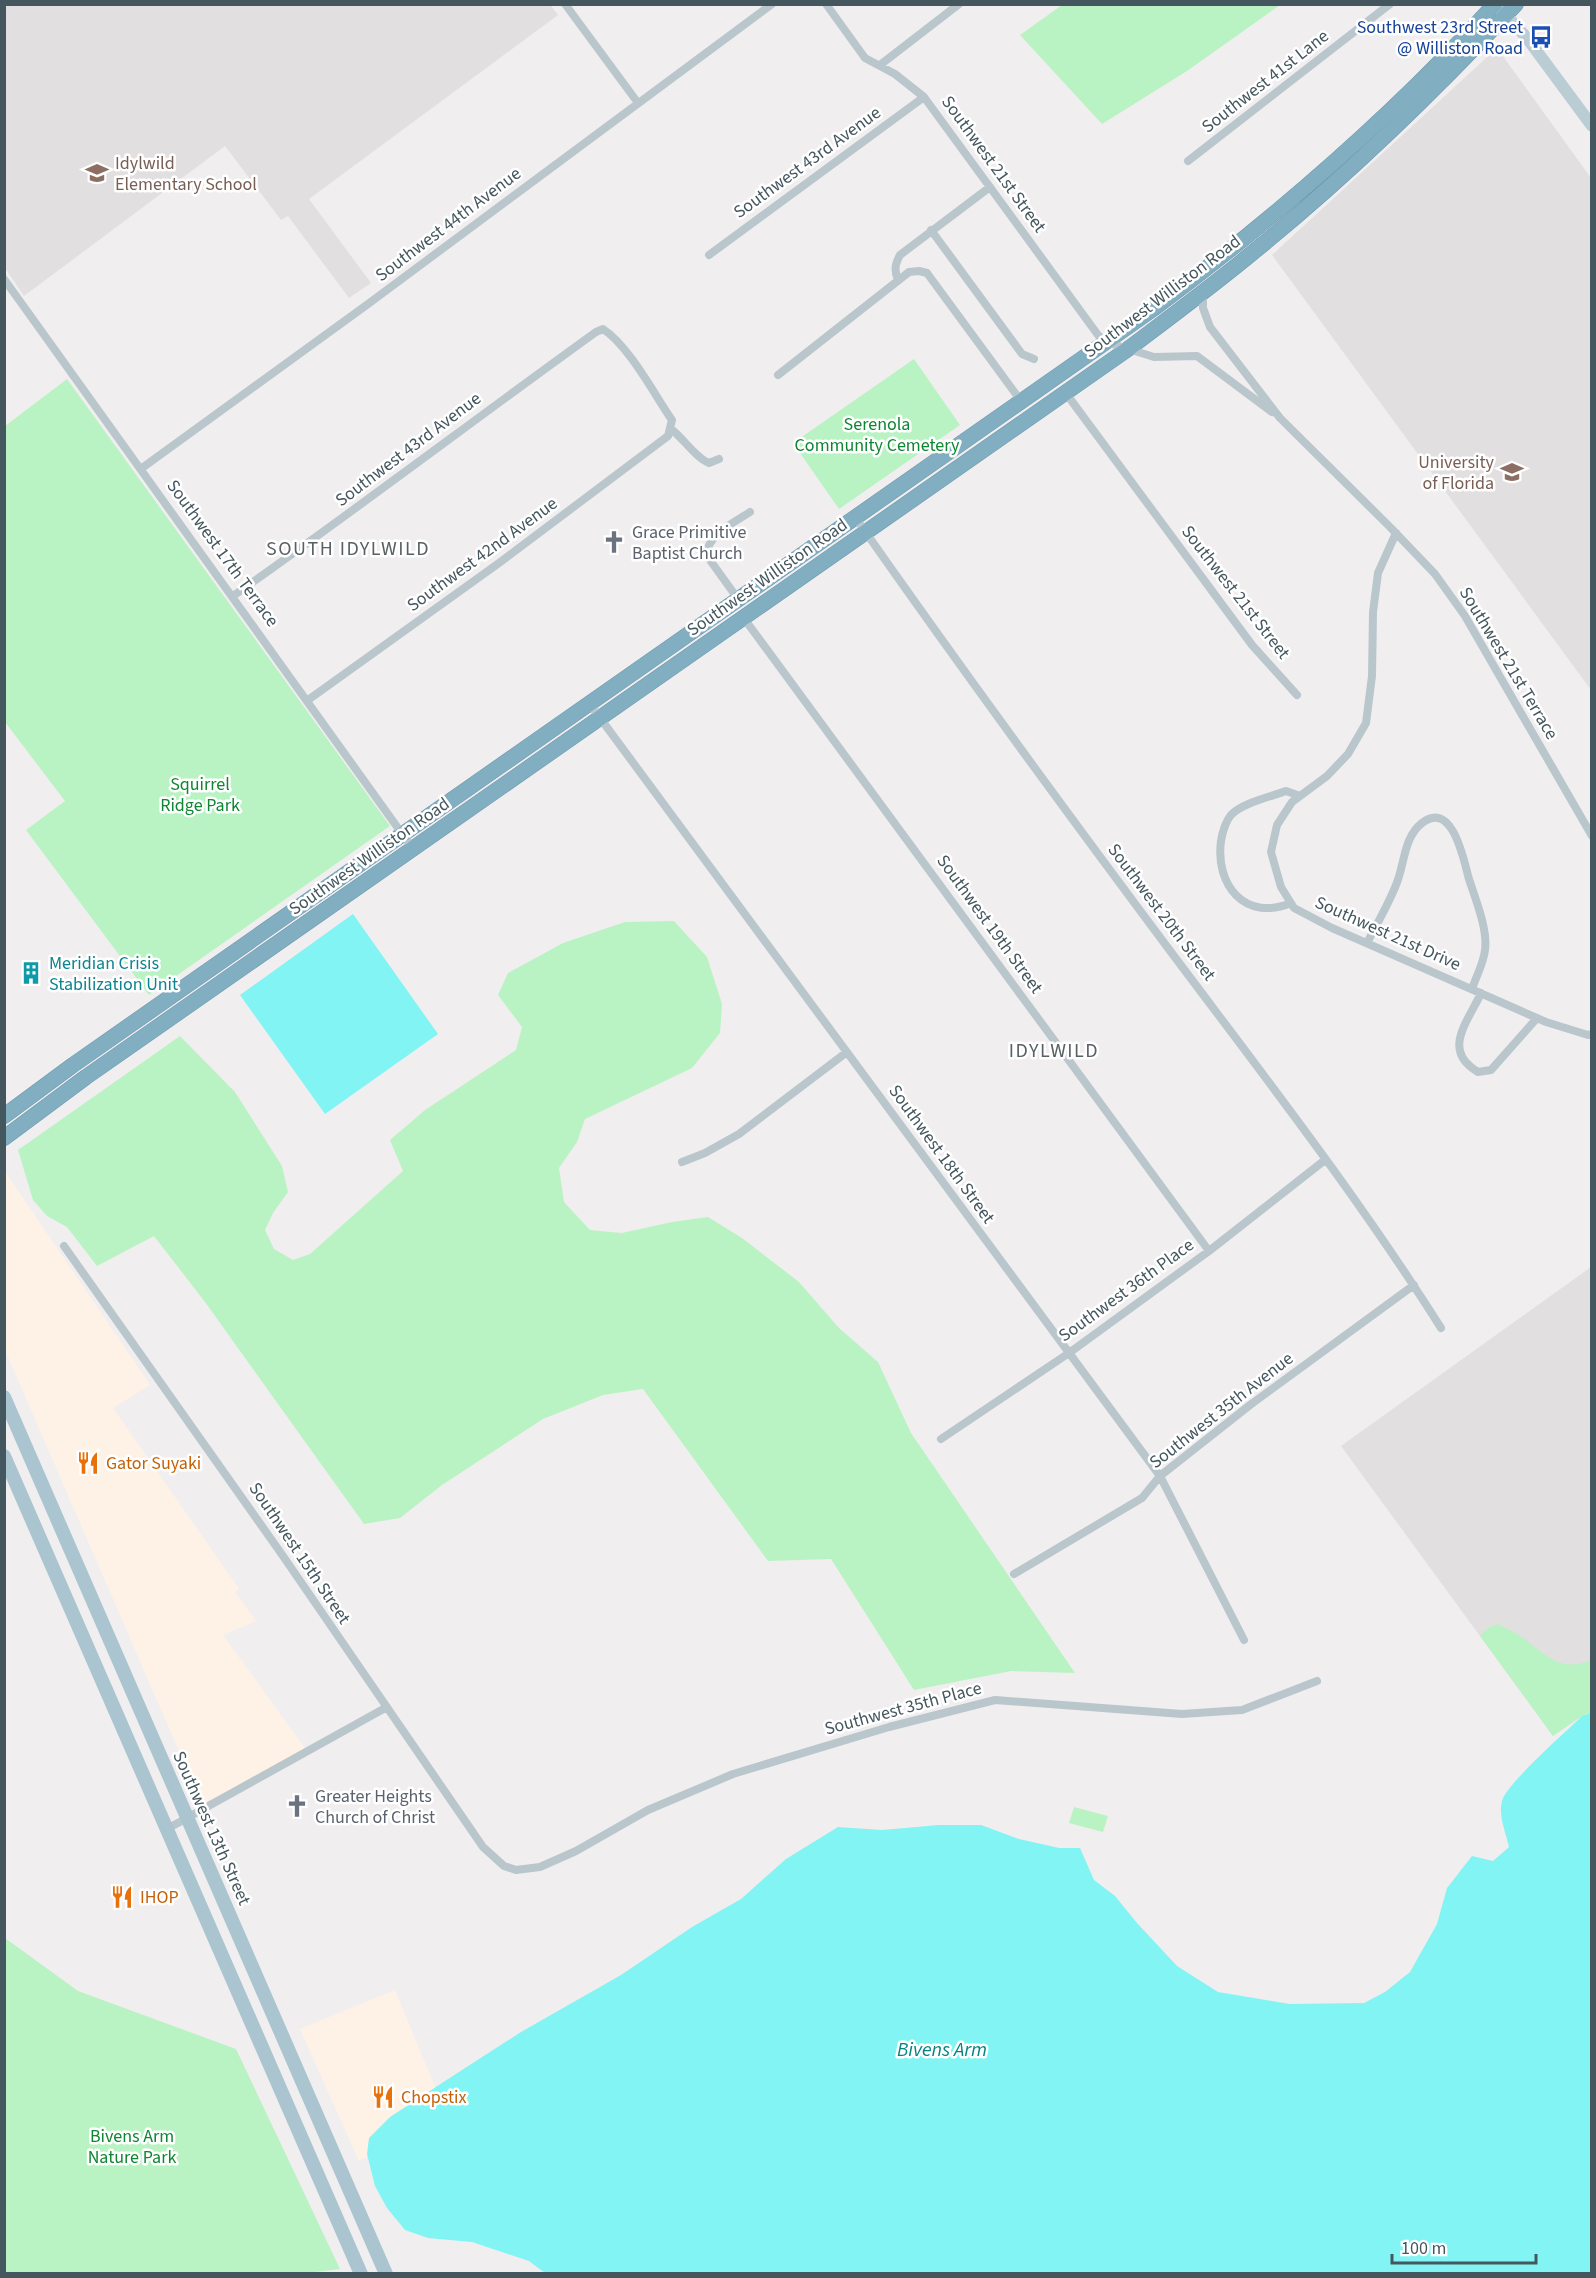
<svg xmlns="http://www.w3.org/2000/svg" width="1596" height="2278" viewBox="0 0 1596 2278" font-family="'Source Sans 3',sans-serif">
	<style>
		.commercial { fill: #fef2e6 }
		.education { fill: #e2dfe1 }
		.green { fill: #b9f3c3 }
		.water { fill: #82f4f4 }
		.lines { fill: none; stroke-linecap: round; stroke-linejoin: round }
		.highway-casing { stroke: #6d99ae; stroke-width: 16 }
		.street { stroke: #b9c7cd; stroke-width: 8 }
		.secondary { stroke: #baccd4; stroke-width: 12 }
		.primary { stroke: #abc5d0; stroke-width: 14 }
		.highway { stroke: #82aec2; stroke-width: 15 }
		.labels { text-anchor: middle; stroke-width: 5; stroke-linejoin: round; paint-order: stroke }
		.transit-label { font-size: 18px; fill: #164399; stroke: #fff; text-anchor: end }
		.street-label { font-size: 18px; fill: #45575e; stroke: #fff }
		.education-label { font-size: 18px; fill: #785e54; stroke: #fff; text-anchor: start }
		.park-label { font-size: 18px; fill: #0e8632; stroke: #fff }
		.worship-label { font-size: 18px; fill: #5b616d; stroke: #fff; text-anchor: start }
		.culture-label { font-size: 18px; fill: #0d838f; stroke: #fff; text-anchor: start }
		.food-label { font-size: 18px; fill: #c56008; stroke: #fff; text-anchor: start }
		.neighbourhood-label { font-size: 20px; letter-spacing: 1.5px; fill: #5a6164; stroke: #fff }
		.water-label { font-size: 20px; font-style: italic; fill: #058484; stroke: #fff }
	</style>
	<rect width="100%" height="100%" fill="#f1eeef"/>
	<path class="commercial" d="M4 1170 150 1385 113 1408 239 1589 235 1592 256 1621 223 1635 307 1751 202 1804 5 1350Z
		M395 1990 442 2104 373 2153 359 2161 300 2029Z"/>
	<path class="education" d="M550 4 558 15 309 199 371 283 349 298 288 216 281 220 225 146 24 296 5 268V5Z
		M1497 48 1591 178V690L1272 255Z
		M1591 1267V1713L1582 1716 1553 1736 1341 1446Z"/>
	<path class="green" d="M1062 5V4L1280 5 1187 71 1102 124 1020 35Z
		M914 359 960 425 839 509 793 443Z
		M67 379 390 826 149 995 26 830 65 801 5 722V426Z
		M674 921 707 957 722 1004 720 1033 692 1068 585 1119 577 1142 559 1168 564 1202 590 1230 622 1233 672 1222 708 1217 742 1238 799 1282 839 1328 878 1362 911 1433 1075 1673 1011 1671 914 1690 831 1559 768 1561 643 1389 603 1395 543 1419 442 1485 400 1518 364 1524 205 1302 154 1236 97 1266 67 1227 47 1216 33 1200 18 1150 180 1036 235 1092 282 1166 288 1192 273 1213 265 1230 274 1249 293 1260 310 1254 403 1171 390 1140 425 1110 516 1050 522 1027 498 995 508 973 563 943 625 922Z
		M1497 1624C1506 1628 1515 1632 1523 1638 1547 1655 1560 1673 1591 1660V1713L1582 1716 1553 1736 1480 1636 1486 1629Z
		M1074 1807 1108 1816 1103 1832 1069 1823Z
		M5 1938 78 1991 236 2049 340 2269 297 2274 5 2273Z"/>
	<path class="water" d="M353 914 438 1034 325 1114 240 995Z
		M1591 1713V2273H545L529 2261 472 2242 428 2238 405 2230 387 2208 375 2186 367 2154 369 2138 390 2117 445 2081 521 2032 621 1975 692 1927 741 1899 786 1859 838 1827 882 1830 939 1825H981L1019 1839 1059 1848H1080L1094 1880 1115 1896 1137 1923 1177 1966 1218 1992 1290 2004 1364 2003 1385 1992 1410 1972 1437 1924 1447 1888 1472 1856 1493 1861 1509 1847C1506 1833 1498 1815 1502 1801 1506 1784 1567 1731 1582 1716Z"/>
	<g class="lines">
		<g class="highway-casing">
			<path id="highway" d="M4 1116 73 1065 1153 309C1275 218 1392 117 1495 4
				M4 1138 86 1077 1128 349C1169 318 1211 287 1251 254 1345 178 1433 93 1516 4"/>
		</g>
		<path class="street" d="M565 4 638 103
			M826 4 865 58 895 74 924 97 1098 335 1106 342 1154 357 1197 356 1272 412
			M880 65 959 4
			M1188 161 1390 4
			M931 230 1022 354 1034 359
			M709 255 924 97
			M4 279 413 849
			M898 280C894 270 895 264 900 255L990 187
			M1203 292V308L1210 327 1280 418 1390 527 1435 574 1465 616 1592 836
			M778 375 909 272 919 271 927 273 1021 401
			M1065 392 1252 645 1297 695
			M671 429C684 439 696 458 709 463L719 459
			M142 468 368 304 772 4
			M855 517C958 664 1064 809 1171 952 1264 1076 1359 1198 1441 1328
			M1396 533 1378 573 1373 612 1372 676 1366 723 1348 754 1327 776 1292 802 1277 825 1271 852 1281 887 1294 908 1332 928 1546 1022 1588 1035 1592 1034
			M233 596C356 510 475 419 596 332L603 329C629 346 654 394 672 420L668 436 499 563 308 700
			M738 599 707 556C705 536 735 522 750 512
			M743 617 1209 1251
			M589 703 1160 1476 1244 1640
			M1291 903C1245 922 1215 885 1221 841 1222 833 1226 821 1231 815 1242 803 1270 797 1286 791L1300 796
			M1367 943C1377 924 1388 905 1396 885 1405 864 1403 838 1422 823 1453 799 1464 862 1469 879 1475 898 1488 929 1485 950 1484 962 1476 977 1472 989
			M1481 993C1468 1022 1441 1050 1478 1072L1491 1070 1537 1018
			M682 1162 705 1153 739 1134 847 1052
			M64 1246 283 1556 483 1847 504 1866 516 1870 540 1867 576 1851 648 1810 733 1774 889 1727 995 1700 1182 1714 1242 1710 1317 1681
			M941 1439 1069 1353 1209 1251 1325 1160
			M1014 1574 1142 1498 1160 1476 1250 1405 1414 1285
			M167 1829 387 1707"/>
		<path class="secondary" d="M1500 9 1527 38 1592 126"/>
		<path class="primary" d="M4 1397 386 2274
			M4 1456 361 2274"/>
		<use href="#highway" class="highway"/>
	</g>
	<defs>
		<g id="bus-bare" transform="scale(1.8)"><path d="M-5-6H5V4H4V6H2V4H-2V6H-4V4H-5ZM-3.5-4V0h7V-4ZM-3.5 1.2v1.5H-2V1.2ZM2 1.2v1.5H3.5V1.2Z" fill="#1a4fb4" stroke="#fff" stroke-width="2.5" paint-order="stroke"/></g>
		<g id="school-bare" transform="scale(1.8)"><path d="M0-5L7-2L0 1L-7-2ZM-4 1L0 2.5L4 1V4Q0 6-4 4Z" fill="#8d6e63" stroke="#fff" stroke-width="2.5" paint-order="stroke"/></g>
		<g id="university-bare" transform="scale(1.8)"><path d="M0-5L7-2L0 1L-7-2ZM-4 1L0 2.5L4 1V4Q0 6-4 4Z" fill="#8d6e63" stroke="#fff" stroke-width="2.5" paint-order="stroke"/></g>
		<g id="church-bare" transform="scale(1.8)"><path d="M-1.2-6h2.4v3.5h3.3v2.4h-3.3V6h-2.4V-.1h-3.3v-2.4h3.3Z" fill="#6b7280" stroke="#fff" stroke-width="2.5" paint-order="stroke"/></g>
		<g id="building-bare" transform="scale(1.8)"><path d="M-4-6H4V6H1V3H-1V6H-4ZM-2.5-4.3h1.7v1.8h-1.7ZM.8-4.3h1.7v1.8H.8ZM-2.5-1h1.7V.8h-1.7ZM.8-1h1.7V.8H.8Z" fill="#0f9aa8" stroke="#fff" stroke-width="2.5" paint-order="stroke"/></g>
		<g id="restaurant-bare" transform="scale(1.8)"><path d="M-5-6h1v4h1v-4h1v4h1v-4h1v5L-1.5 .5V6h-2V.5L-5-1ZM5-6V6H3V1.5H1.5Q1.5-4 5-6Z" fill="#e8710a" stroke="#fff" stroke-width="2.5" paint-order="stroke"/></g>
	</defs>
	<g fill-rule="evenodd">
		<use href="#bus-bare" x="1541" y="37"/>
		<use href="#school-bare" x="97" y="173"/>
		<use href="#university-bare" x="1512" y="472"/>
		<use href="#church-bare" x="614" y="542"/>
		<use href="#building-bare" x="31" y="973"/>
		<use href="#restaurant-bare" x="88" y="1463"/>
		<use href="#church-bare" x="297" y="1806"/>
		<use href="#restaurant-bare" x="122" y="1897"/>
		<use href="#restaurant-bare" x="383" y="2097"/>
	</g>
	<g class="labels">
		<g class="transit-label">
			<text x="1523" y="33">Southwest 23rd Street<tspan x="1523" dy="21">@ Williston Road</tspan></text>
		</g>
		<g class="street-label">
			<text transform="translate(1265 81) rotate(-38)" y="6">Southwest 41st Lane</text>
			<text transform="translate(807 162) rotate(-36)" y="6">Southwest 43rd Avenue</text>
			<text transform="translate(994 164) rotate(54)" y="6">Southwest 21st Street</text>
			<text transform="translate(448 224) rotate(-37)" y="6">Southwest 44th Avenue</text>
			<text transform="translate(1162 296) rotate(-37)" y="6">Southwest Williston Road</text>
			<text transform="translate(408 449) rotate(-37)" y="6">Southwest 43rd Avenue</text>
			<text transform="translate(223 553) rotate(54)" y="6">Southwest 17th Terrace</text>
			<text transform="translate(482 554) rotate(-36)" y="6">Southwest 42nd Avenue</text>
			<text transform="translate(767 577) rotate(-35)" y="6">Southwest Williston Road</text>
			<text transform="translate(1236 592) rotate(52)" y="6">Southwest 21st Street</text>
			<text transform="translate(1509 663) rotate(59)" y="6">Southwest 21st Terrace</text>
			<text transform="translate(369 856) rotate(-35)" y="6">Southwest Williston Road</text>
			<text transform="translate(1162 912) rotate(53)" y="6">Southwest 20th Street</text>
			<text transform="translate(990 924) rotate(54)" y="6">Southwest 19th Street</text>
			<text transform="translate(1388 933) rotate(24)" y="6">Southwest 21st Drive</text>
			<text transform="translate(942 1154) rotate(54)" y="6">Southwest 18th Street</text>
			<text transform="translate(1126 1290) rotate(-36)" y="6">Southwest 36th Place</text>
			<text transform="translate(1221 1410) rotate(-38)" y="6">Southwest 35th Avenue</text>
			<text transform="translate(300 1553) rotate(56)" y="6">Southwest 15th Street</text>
			<text transform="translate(903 1708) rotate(-15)" y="6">Southwest 35th Place</text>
			<text transform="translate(212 1828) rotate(66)" y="6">Southwest 13th Street</text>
		</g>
		<g class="education-label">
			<text x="115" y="169">Idylwild<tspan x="115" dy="21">Elementary School</tspan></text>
			<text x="1494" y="468" text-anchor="end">University<tspan x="1494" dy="21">of Florida</tspan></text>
		</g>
		<g class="park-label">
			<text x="877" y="430">Serenola<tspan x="877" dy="21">Community Cemetery</tspan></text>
			<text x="200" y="790">Squirrel<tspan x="200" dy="21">Ridge Park</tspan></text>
			<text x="132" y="2142">Bivens Arm<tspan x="132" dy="21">Nature Park</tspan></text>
		</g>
		<g class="worship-label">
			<text x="632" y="538">Grace Primitive<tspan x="632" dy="21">Baptist Church</tspan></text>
			<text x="315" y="1802">Greater Heights<tspan x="315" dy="21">Church of Christ</tspan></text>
		</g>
		<g class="culture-label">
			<text x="49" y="969">Meridian Crisis<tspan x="49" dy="21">Stabilization Unit</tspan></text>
		</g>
		<g class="food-label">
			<text x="106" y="1469">Gator Suyaki</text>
			<text x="140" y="1903">IHOP</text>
			<text x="401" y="2103">Chopstix</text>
		</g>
		<g class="neighbourhood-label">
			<text x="348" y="555">SOUTH IDYLWILD</text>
			<text x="1054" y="1057">IDYLWILD</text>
		</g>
		<g class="water-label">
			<text x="942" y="2056">Bivens Arm</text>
		</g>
	</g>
	<rect width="1596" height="2278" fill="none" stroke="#45575e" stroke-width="12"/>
	<path d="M1392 2254v9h144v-9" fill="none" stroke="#45575e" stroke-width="3"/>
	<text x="1401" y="2254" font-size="18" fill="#45575e" stroke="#ffffff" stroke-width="4.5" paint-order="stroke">100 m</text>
</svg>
